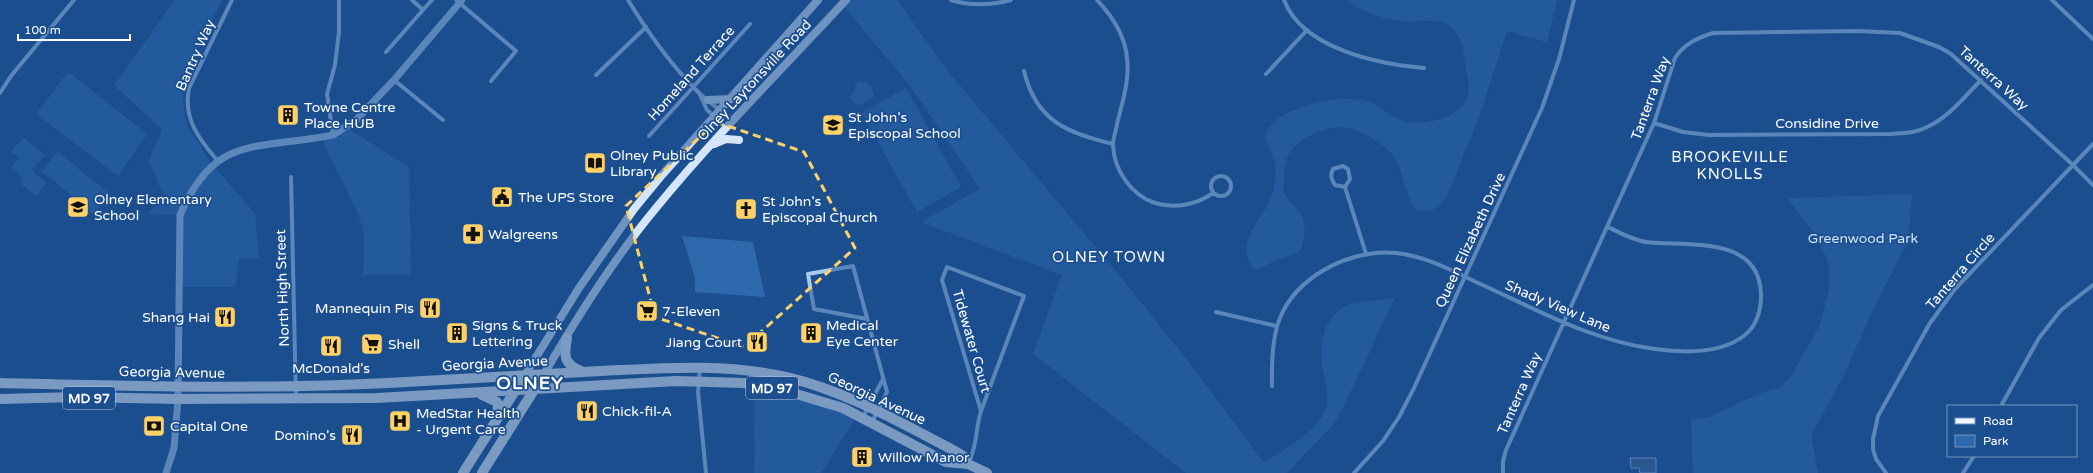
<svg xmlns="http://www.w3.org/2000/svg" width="2093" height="473" viewBox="0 0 2093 473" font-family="'Varela Round',sans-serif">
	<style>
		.green { fill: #2e69ad }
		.water { fill: #3c6290; stroke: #9cc4f0 }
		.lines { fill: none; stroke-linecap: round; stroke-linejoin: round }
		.minor { stroke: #a9c9ee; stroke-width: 4 }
		.tertiary { stroke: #a9c9ee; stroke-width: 7 }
		.secondary { stroke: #d6e6fa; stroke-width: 8 }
		.primary { stroke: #f0f6ff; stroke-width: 10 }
		.marked { fill: none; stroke: #ffd166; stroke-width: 3; stroke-dasharray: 8 5; stroke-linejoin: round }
		.labels { text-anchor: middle; stroke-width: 3.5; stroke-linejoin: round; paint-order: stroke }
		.shield { fill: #1b4f8f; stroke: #bbcadd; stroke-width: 1 }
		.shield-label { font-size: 13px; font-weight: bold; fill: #fff }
		.street-label { font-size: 14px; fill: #fff; stroke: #1b4f8f }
		.poi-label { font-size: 14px; fill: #fff; stroke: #1b4f8f; text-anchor: start }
		.park-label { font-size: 14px; fill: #cfe3fa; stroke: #1b4f8f }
		.neighbourhood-label { font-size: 15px; letter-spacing: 1px; fill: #fff; stroke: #1b4f8f }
		.district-label { font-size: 18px; font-weight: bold; letter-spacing: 1px; fill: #fff; stroke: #1b4f8f }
	</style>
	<rect width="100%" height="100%" fill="#1b4f8f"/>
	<path class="green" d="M175 0H222L190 66 183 90 184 110 187 125 209 160 255 214 259 258 239 259 235 287H178L180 215 147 214 165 199 149 161 162 129 114 85Z
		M846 0H897L945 68 1120 276 1191 365 1263 462C1284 450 1310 436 1323 415 1331 401 1326 385 1323 370 1318 348 1323 317 1346 306 1361 300 1379 301 1395 298L1342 410 1332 426 1287 473H1186L1033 354 1062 275 921 222 980 189 912 88 842 4Z
		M1346 0H1557L1547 42 1507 31 1480 115 1446 198C1437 209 1430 214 1415 209 1403 191 1403 165 1389 151 1378 140 1357 128 1341 127 1325 127 1303 136 1292 149 1286 156 1284 168 1284 177 1284 181 1283 186 1283 190 1285 196 1290 202 1295 207 1308 219 1305 233 1301 249 1292 256 1290 256 1279 259 1267 262 1270 268 1253 269 1232 237 1269 218 1274 187 1275 179 1276 171 1275 163 1273 152 1261 141 1268 129 1285 104 1345 92 1372 103 1382 108 1392 118 1403 121 1422 126 1460 119 1467 98 1470 90 1469 83 1467 74 1464 58 1465 39 1451 27 1438 16 1418 23 1402 21 1383 19 1361 11 1346 0Z
		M68 72 147 134 118 176 36 114Z
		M858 81 866 82 872 88 874 96 861 105H857L850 98Z
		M906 88 961 187 917 212 862 113Z
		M347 128 409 167 411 275H363C363 262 366 240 363 228 353 196 332 169 322 137Z
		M23 137 45 155 32 170 47 183 36 196 20 183 24 179 11 168 19 158 11 152Z
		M58 152 110 194 93 214 42 171Z
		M1912 194 1908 242 1877 301 1843 377 1811 435 1818 473H1693L1691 419 1710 417 1758 394 1781 387 1792 375 1820 325 1829 290V264L1816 235 1787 198Z
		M682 236 753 242 765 297 695 292V278Z
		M755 384 858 414 821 473H754Z"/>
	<path class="water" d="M1630 458H1656V473H1640L1639 468H1631Z"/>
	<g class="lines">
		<path class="minor" d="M412 0 423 10 432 0
			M456 0 516 51 491 81
			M628 0C647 31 672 66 698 92 705 99 713 104 719 110
			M951 0C970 6 992 5 1011 0
			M1097 0C1113 17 1125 35 1127 58 1130 80 1122 103 1117 124 1116 131 1113 138 1113 145 1114 170 1131 195 1155 203 1175 209 1196 205 1213 193
			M1284 0C1303 49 1378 64 1424 68
			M2052 0 2093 39
			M386 52 423 10
			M1024 71C1036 121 1067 133 1113 144
			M1266 74 1307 30
			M596 75 646 27
			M394 80 443 120
			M0 93 11 76 74 0
			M700 95 707 110 715 117
			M1654 123 1683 132 1709 135 1891 134C1903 133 1916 133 1927 127 1948 118 1965 96 1981 80
			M333 135 327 94 335 65 339 32V0
			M649 136 750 24
			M217 160C198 138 183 118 189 88L232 0
			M1211 186a10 10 0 1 1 20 0a10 10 0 1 1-20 0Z
			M291 177 296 399
			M1345 187 1350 179 1348 169 1343 166 1333 169C1330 175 1331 179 1335 185L1345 187 1366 254
			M1216 312 1276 326
			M867 319 814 309 808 274 853 266 887 392 872 422
			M700 368 698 392 706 473
			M1272 386C1271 339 1274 304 1316 275 1338 260 1368 250 1396 253 1425 256 1451 270 1476 282 1534 308 1591 341 1655 349 1683 353 1721 354 1745 335 1757 325 1761 310 1761 295 1760 234 1686 247 1646 242 1633 240 1620 233 1608 227
			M2001 406 2039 338 2061 310 2093 285
			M863 417 883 379
			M969 462C978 443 975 430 981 411L1024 296 947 267 942 280 981 411
			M1354 473 1383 441 1399 417 1414 388 1542 108 1559 59 1574 0
			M1503 473V461L1506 450 1654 123 1675 58C1684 44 1697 38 1713 33L1858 31 1900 33 1939 47 1951 54 2073 165 2093 144
			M1886 473 1876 459 1873 449V439L1878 416 1930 323 1955 289 2073 165 2093 185
			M1963 473 1974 456"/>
		<path class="tertiary" d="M166 473 174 448 178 399 180 215C213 138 250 149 322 137L333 135 356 120 394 80 462 0"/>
		<path class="secondary" d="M708 100 731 99
			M714 144 726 139 739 140
			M544 374C576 319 615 257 656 208 715 136 782 69 846 0
			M525 375 579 288 634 209 662 175 818 0"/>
		<path class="primary" d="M567 338C564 355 563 364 581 371
			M0 383C135 386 271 390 406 382 471 378 536 375 601 371 663 368 724 363 786 377 846 391 901 423 955 451L963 456 968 464
			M482 395 497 402 498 408 496 419
			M0 399 77 397 178 399 377 398 676 381 744 383 783 390 843 408 946 462 968 464 987 473
			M463 473 525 375
			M482 473 544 374"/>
	</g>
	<path d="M0 0H2093V473H0ZM716 122 804 152 855 248 744 347 655 317 626 206Z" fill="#1b4f8f" fill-opacity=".55" fill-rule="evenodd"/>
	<path class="marked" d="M716 122 804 152 855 248 744 347 655 317 626 206Z"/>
	<defs>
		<g id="building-square" transform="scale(1.15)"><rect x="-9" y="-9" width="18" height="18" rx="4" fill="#ffd166" stroke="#1b4f8f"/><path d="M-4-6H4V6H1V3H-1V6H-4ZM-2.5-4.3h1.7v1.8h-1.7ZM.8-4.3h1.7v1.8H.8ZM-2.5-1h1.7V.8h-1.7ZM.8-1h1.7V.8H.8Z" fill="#111"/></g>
		<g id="school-square" transform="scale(1.15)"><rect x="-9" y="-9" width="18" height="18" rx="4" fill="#ffd166" stroke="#1b4f8f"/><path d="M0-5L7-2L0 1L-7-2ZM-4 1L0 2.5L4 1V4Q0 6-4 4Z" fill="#111"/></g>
		<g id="library-square" transform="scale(1.15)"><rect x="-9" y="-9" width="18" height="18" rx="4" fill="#ffd166" stroke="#1b4f8f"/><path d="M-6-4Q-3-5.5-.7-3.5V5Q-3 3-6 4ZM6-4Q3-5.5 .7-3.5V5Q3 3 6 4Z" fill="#111"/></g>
		<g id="civic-square" transform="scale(1.15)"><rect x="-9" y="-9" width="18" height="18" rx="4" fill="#ffd166" stroke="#1b4f8f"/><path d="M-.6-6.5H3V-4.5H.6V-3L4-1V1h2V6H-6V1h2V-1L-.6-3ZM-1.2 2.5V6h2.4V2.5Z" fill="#111"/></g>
		<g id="church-square" transform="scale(1.15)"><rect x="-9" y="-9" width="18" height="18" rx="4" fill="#ffd166" stroke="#1b4f8f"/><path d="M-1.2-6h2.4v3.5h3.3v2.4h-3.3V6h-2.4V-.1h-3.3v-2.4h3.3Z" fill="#111"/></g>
		<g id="pharmacy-square" transform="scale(1.15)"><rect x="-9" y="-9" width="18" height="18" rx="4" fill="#ffd166" stroke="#1b4f8f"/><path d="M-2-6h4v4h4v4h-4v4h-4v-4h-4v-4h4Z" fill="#111"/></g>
		<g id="restaurant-square" transform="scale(1.15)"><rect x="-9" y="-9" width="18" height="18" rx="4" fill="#ffd166" stroke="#1b4f8f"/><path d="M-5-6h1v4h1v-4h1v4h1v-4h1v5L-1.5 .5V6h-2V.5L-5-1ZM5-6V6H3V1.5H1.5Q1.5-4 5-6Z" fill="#111"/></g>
		<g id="supermarket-square" transform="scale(1.15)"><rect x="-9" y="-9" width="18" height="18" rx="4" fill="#ffd166" stroke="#1b4f8f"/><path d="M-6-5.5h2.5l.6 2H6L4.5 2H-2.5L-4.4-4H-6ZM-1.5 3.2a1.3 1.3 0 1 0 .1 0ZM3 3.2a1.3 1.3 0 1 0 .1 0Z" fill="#111"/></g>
		<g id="hospital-square" transform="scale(1.15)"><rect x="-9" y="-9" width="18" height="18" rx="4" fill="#ffd166" stroke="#1b4f8f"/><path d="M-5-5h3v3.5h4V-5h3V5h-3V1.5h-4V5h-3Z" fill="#111"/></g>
		<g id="bank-square" transform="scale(1.15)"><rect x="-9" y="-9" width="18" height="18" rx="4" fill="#ffd166" stroke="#1b4f8f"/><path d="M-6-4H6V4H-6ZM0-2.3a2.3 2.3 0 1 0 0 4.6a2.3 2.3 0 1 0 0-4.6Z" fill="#111"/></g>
	</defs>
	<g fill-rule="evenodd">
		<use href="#building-square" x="288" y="115"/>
		<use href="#school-square" x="833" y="125"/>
		<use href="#library-square" x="595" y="163"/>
		<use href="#civic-square" x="502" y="197"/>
		<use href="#school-square" x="78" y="207"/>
		<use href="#church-square" x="746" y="209"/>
		<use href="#pharmacy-square" x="473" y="234"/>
		<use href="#restaurant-square" x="430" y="308"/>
		<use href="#supermarket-square" x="647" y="311"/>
		<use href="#restaurant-square" x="225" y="317"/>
		<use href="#building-square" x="457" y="333"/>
		<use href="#building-square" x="811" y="333"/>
		<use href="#restaurant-square" x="757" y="342"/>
		<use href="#supermarket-square" x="372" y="344"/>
		<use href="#restaurant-square" x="331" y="346"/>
		<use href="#restaurant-square" x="587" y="411"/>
		<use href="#hospital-square" x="400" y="421"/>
		<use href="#bank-square" x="154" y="426"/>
		<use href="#restaurant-square" x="352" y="435"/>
		<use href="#building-square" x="862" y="457"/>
	</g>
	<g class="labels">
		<g class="shield">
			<rect x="746" y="377" width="52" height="22" rx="3"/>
			<rect x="63" y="387" width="52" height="22" rx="3"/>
		</g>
		<g class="shield-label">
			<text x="772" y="393">MD 97</text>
			<text x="89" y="403">MD 97</text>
		</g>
		<g class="street-label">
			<text transform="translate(195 55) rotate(-66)" y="5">Bantry Way</text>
			<text transform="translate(691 73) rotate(-48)" y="5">Homeland Terrace</text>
			<text transform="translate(1994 78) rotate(42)" y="5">Tanterra Way</text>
			<text transform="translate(754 80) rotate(-47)" y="5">Olney Laytonsville Road</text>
			<text transform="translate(1650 98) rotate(-70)" y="5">Tanterra Way</text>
			<text x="1827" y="128">Considine Drive</text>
			<text transform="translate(1470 240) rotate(-65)" y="5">Queen Elizabeth Drive</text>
			<text transform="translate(1960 271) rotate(-49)" y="5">Tanterra Circle</text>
			<text transform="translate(282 288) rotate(-92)" y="5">North High Street</text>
			<text transform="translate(1558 306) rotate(23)" y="5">Shady View Lane</text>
			<text transform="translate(972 341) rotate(74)" y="5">Tidewater Court</text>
			<text transform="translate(495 363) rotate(-3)" y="5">Georgia Avenue</text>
			<text transform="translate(172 372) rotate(1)" y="5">Georgia Avenue</text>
			<text transform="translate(1519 393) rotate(-66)" y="5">Tanterra Way</text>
			<text transform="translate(877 398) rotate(25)" y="5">Georgia Avenue</text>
		</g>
		<g class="poi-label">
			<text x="304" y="112">Towne Centre<tspan x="304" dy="16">Place HUB</tspan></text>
			<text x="848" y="122">St John's<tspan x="848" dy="16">Episcopal School</tspan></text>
			<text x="610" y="160">Olney Public<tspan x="610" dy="16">Library</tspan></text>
			<text x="518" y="202">The UPS Store</text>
			<text x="94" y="204">Olney Elementary<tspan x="94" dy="16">School</tspan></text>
			<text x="762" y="206">St John's<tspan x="762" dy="16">Episcopal Church</tspan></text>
			<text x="488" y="239">Walgreens</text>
			<text x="414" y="313" text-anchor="end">Mannequin Pis</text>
			<text x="662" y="316">7-Eleven</text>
			<text x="210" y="322" text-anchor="end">Shang Hai</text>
			<text x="472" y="330">Signs &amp; Truck<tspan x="472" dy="16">Lettering</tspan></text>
			<text x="826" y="330">Medical<tspan x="826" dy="16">Eye Center</tspan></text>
			<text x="742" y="347" text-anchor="end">Jiang Court</text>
			<text x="388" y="349">Shell</text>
			<text x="331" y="373" text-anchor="middle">McDonald's</text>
			<text x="602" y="416">Chick-fil-A</text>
			<text x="416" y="418">MedStar Health<tspan x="416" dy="16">- Urgent Care</tspan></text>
			<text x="170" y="431">Capital One</text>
			<text x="336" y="440" text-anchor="end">Domino's</text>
			<text x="878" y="462">Willow Manor</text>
		</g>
		<g class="park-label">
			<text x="1863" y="243">Greenwood Park</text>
		</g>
		<g class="neighbourhood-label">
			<text x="1730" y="162">BROOKEVILLE<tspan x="1730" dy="17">KNOLLS</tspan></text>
			<text x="1109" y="262">OLNEY TOWN</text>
		</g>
		<g class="district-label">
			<text x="530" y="389">OLNEY</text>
		</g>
	</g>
	<rect x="1947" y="405" width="130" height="52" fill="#1b4f8f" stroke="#7695bc"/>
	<rect x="1955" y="418" width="20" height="6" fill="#f0f6ff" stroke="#7695bc"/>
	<text x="1983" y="425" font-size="12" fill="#ffffff">Road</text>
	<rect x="1955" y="435" width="20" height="12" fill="#2e69ad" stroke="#7695bc"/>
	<text x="1983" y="445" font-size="12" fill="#ffffff">Park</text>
	<path d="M18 34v6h112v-6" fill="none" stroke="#ffffff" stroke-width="2"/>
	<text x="24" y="34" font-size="12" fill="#ffffff" stroke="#1b4f8f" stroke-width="3" paint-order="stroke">100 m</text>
</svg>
